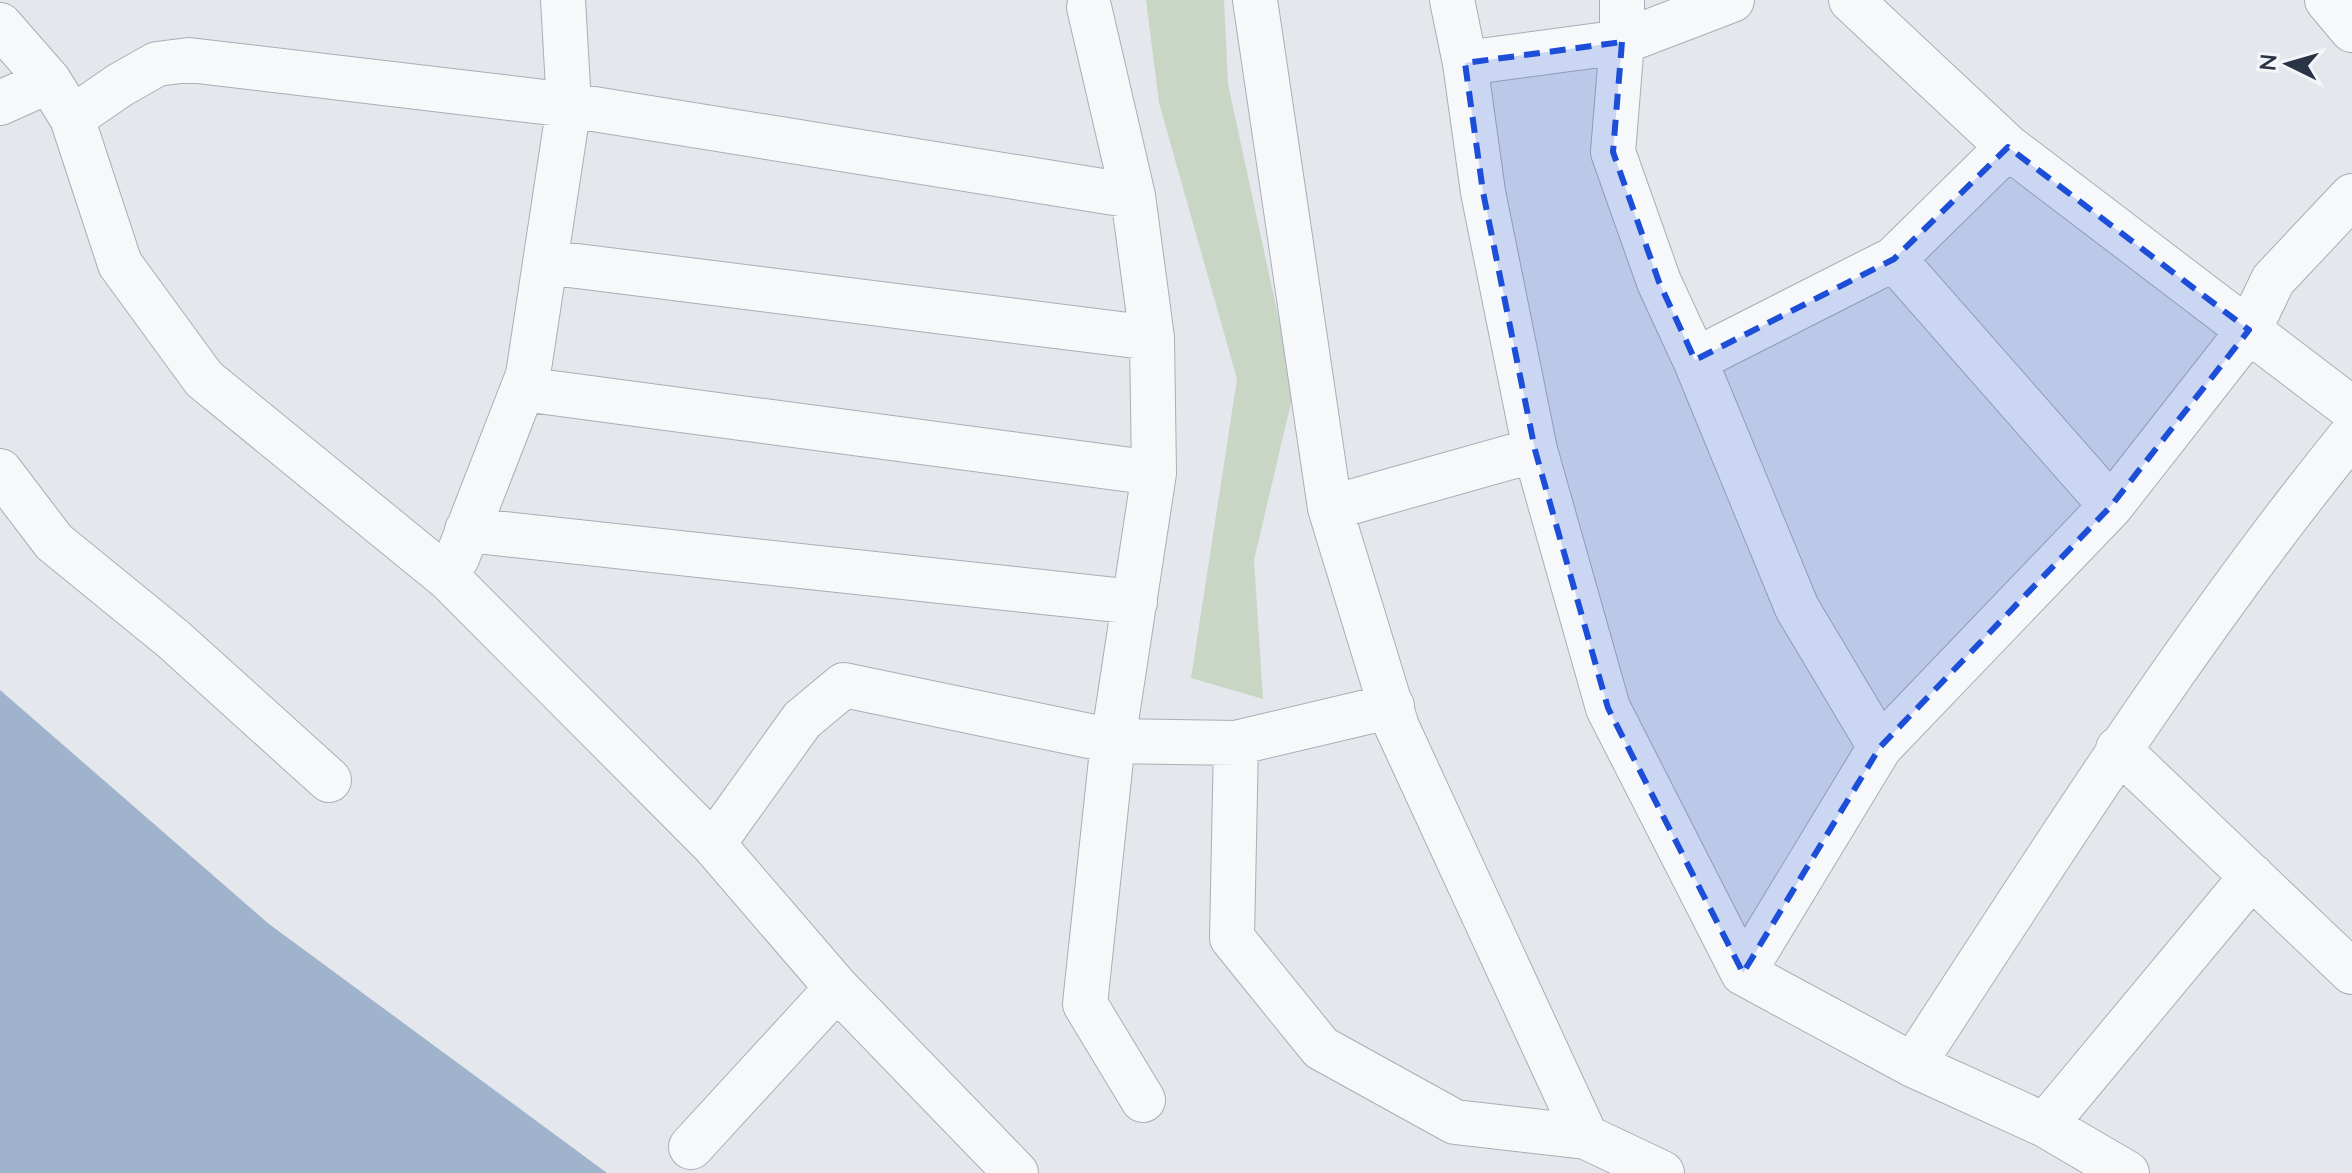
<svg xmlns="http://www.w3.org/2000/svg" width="2352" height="1173" viewBox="0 0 2352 1173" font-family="Lato,sans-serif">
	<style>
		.green { fill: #c9d6c5 }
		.water { fill: #9fb4cc }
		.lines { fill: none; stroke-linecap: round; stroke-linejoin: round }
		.minor-casing { stroke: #a9aeb7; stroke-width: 46 }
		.minor { stroke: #f7f8fa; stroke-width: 44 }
		.marked { fill: #1d4ed8; fill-opacity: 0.2; stroke: #1d4ed8; stroke-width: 6; stroke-dasharray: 16 10; stroke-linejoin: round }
	</style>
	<rect width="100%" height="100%" fill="#e4e7ec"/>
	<path class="green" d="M1146 0H1224L1228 84 1294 390 1254 560 1263 699 1191 678 1237 379 1159 103Z"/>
	<path class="water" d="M0 690 269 924 607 1173H0Z"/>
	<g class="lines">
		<g class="minor-casing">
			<path id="minor" d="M1255 0 1330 508 1397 727 1586 1137
				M1452 0 1465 63 1483 192 1535 450 1608 708 1743 973 1913 1065 2045 1125 2127 1173
				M1622 0V42L1613 152 1659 282 1695 360 1797 608 1880 747
				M1851 0 2008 147 2352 409
				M2327 0 2352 30
				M1089 7 1133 196 1152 338
				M0 25 49 81 72 118 120 264 204 379 449 579 713 844 837 988 1016 1173
				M1465 63 1622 42 1732 0
				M0 103 49 81
				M72 118 120 85 157 64 189 60 569 105 1133 196
				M1894 259 2111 506
				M545 262 1152 338 1154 473 1113 741 1085 1004 1143 1100
				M1695 360 1894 259 2008 147
				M523 389 1154 473
				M0 471 54 542 173 639 329 780
				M1330 508 1535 450
				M467 530 1135 602
				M457 558 528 375 569 105 563 0
				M1236 743 1232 938 1321 1048 1455 1122 1586 1137 1662 1173
				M2118 749 2352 972
				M713 844 802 720 844 685 1113 741 1236 743 1392 706
				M1743 973 1880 747 2111 506 2249 330 2273 280 2352 196
				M1913 1065C2053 850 2190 633 2352 434
				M2045 1125 2252 876
				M691 1147 837 988"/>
		</g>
		<use href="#minor" class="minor"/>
	</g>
	<path class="marked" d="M1622 42 1613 152 1659 282 1695 360 1894 259 2008 147 2249 330 2111 506 1880 747 1743 973 1608 708 1535 450 1483 192 1465 63Z"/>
	<g transform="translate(2288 64) rotate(275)" stroke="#f4f6f9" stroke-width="6" paint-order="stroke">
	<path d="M0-6L14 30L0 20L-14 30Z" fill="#2b3445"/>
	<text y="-12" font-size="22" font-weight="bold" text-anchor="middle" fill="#2b3445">N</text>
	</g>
</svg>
